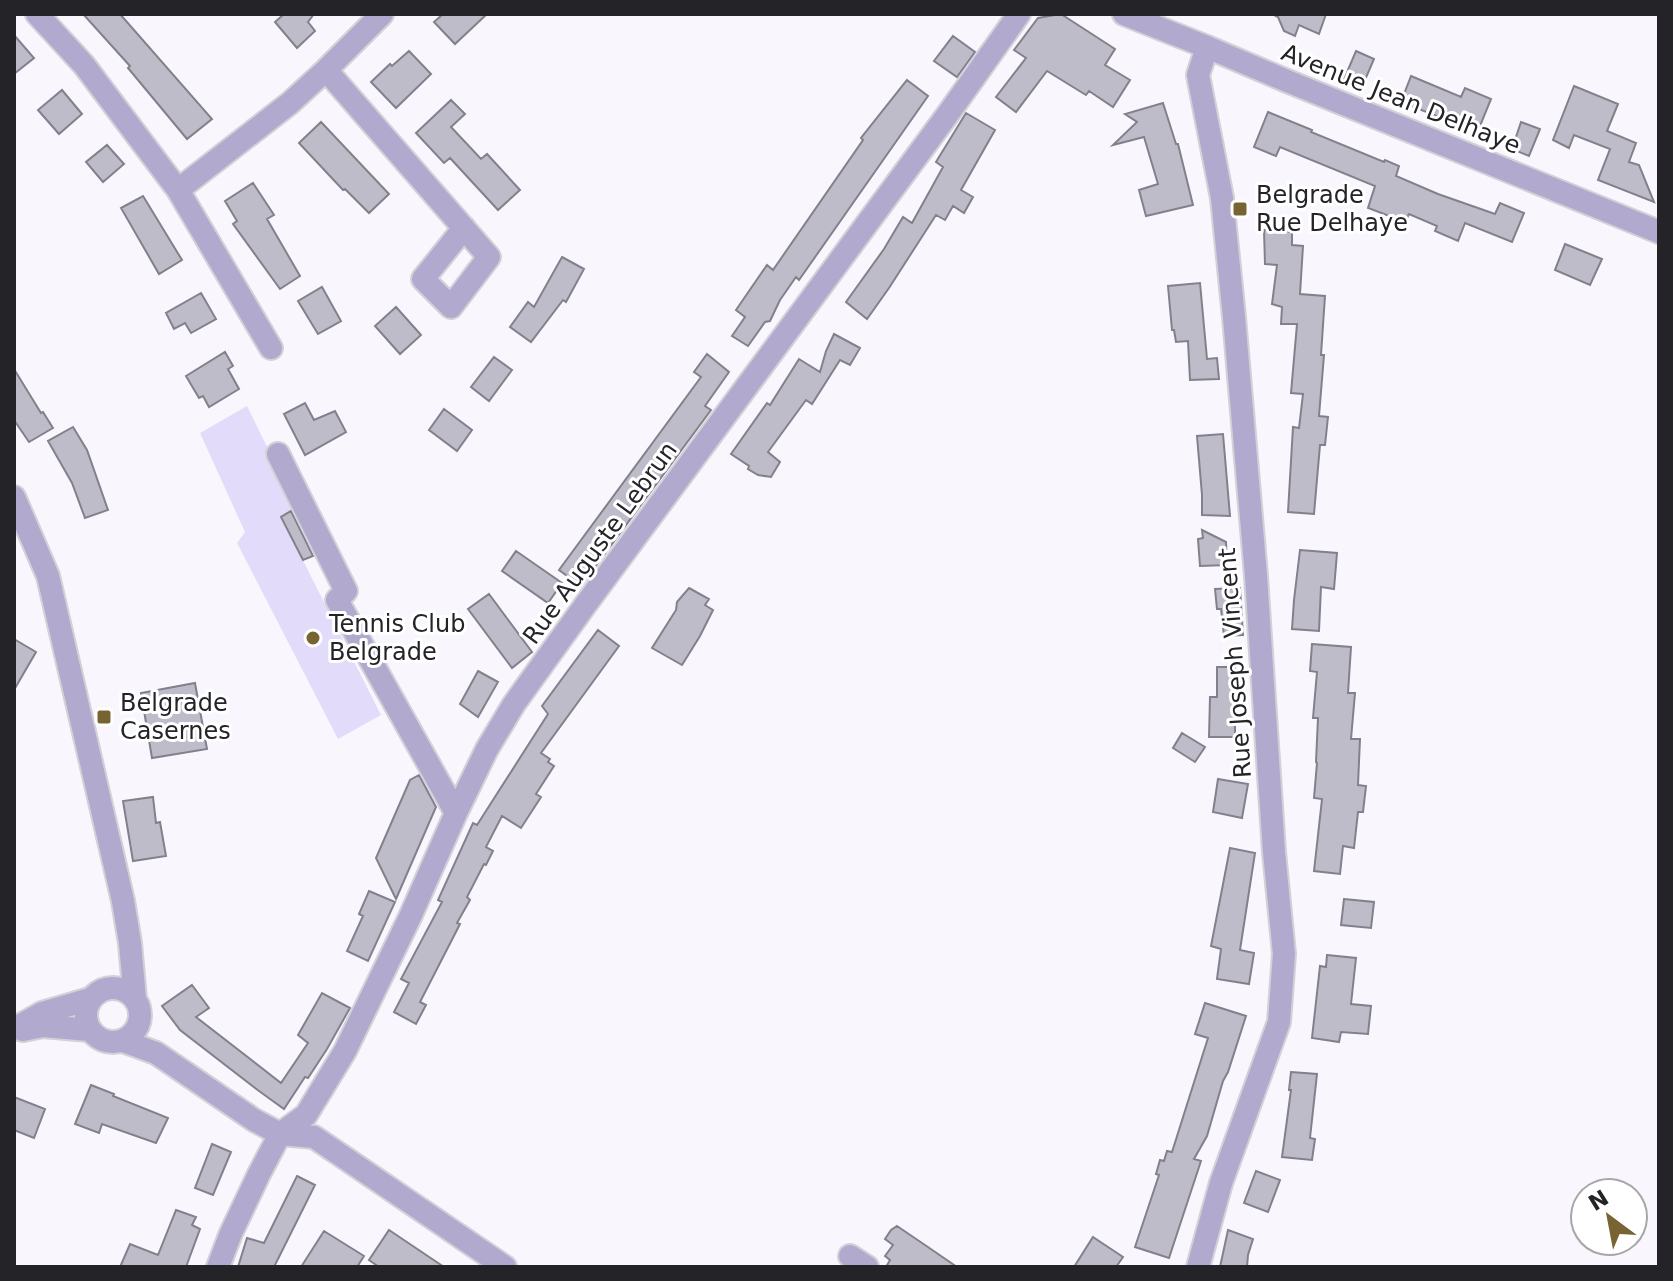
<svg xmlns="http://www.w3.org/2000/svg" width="1673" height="1281" viewBox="0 0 1673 1281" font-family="'DejaVu Sans',sans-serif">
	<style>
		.green { fill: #e2dbfa }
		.building { fill: #bfbcc9; stroke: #83808d; stroke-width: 2 }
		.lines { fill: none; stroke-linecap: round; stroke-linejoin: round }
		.minor-casing { stroke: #d3d1d7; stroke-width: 26 }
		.minor { stroke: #b1a9ce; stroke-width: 22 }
		.poi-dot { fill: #786332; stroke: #fff; stroke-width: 3 }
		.labels { text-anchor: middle; stroke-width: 6; stroke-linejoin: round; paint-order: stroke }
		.street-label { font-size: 24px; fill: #242328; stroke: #fff }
		.poi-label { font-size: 24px; fill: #242328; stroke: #fff; text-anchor: start }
	</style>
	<rect width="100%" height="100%" fill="#f9f7fd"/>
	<path class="green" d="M247 406 297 508 281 517 381 715 338 739 237 543 245 532 200 433Z"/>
	<path class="building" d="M83 14H120L212 119 187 139 128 68 130 66Z
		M284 14H314L308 22 315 31 297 48 275 22Z
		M443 14H487L455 44 434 22Z
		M1061 14 1115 49 1105 65 1130 80 1113 107 1089 91 1086 95 1047 71 1016 112 996 97 1026 58 1014 50 1038 18Z
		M1272 14H1326L1319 34 1299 25 1295 36 1284 31 1278 17Z
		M14 35 34 58 14 74Z
		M953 36 975 52 957 77 934 61Z
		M409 51 431 74 396 108 371 82 390 64 392 66Z
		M1356 51 1374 59 1362 87 1344 79Z
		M1411 76 1461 97 1465 88 1491 99 1480 126 1443 110 1439 117 1401 102Z
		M907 80 928 96 799 280 796 277 780 300 770 321 765 322 748 346 732 336 745 317 736 310 767 265 773 270 863 140 861 138Z
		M1574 86 1618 104 1607 131 1636 143 1629 162 1639 165 1654 202 1598 180 1610 149 1574 135 1569 148 1553 140Z
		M62 90 82 114 59 134 38 110Z
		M451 100 465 114 451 127 481 159 487 154 520 190 498 210 450 158 444 163 416 133Z
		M1163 103 1176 144H1178L1193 205 1146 216 1139 190 1158 184 1144 137 1113 145 1137 122 1125 114Z
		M1268 112 1312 130 1311 132 1384 162 1385 160 1399 166 1396 176 1438 194 1495 214 1500 203 1524 213 1512 242 1465 223 1458 241 1435 231 1437 226 1409 214 1405 222 1368 208 1375 186 1280 147 1276 156 1254 147Z
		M966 113 995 130 961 190 973 197 964 213 953 206 945 220 936 215 889 288 867 319 846 302 884 249 903 217 912 223 943 167 936 162Z
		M321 122 389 194 369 213 345 189 343 190 299 143Z
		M1521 122 1540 129 1529 156 1512 149Z
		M107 145 124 164 103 182 86 162Z
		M253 183 274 215 267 219 300 276 280 289 233 224 237 221 225 201Z
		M143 196 182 260 159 274 121 208Z
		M1264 230 1292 232V245L1303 246 1300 294 1325 296 1321 355H1324L1319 416 1328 417 1325 445H1320L1314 514 1288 512 1293 427 1299 428 1303 394 1291 393 1297 324H1281L1282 307 1272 304 1277 265 1265 264Z
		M1565 244 1602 259 1590 285 1555 270Z
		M562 257 584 269 566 302 563 300 531 342 510 327 528 302 534 307Z
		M1200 283 1207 359 1217 358 1219 379 1190 380 1188 341 1176 342 1174 330H1172L1168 286Z
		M322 287 341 321 318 334 298 301Z
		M201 293 216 319 191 333 185 323 174 329 166 313Z
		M396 307 421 335 400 354 375 326Z
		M834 334 860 348 850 365 840 360 812 404 806 400 768 452 780 462 771 477 758 475 748 469 749 466 731 454 767 403 770 405 799 359 820 372 826 351Z
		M225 352 233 366 228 369 239 389 209 407 203 396 199 398 186 376Z
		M707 354 729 372 705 406 711 410 581 586 559 570 701 377 694 372Z
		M494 357 512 370 489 401 471 387Z
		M14 369 41 413 43 412 53 428 29 442 14 420Z
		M305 403 314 420 335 411 346 432 305 455 284 414Z
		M444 409 472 430 457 451 429 430Z
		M73 427 87 450 108 510 85 518 72 483 48 441Z
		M1223 434 1230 516 1202 515V495L1197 436Z
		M291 511 313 556 303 560 281 517Z
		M1202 530 1226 542 1227 565 1200 566 1198 539 1203 538Z
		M1300 550 1337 553 1334 589 1321 587 1319 631 1292 629 1294 600Z
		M516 551 562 583 548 603 502 571Z
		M689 588 709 599 705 605 713 610 700 636 682 665 652 648 676 610 677 602Z
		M1240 588 1243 635 1224 636 1221 609H1217L1215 589Z
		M489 594 532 652 512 668 468 609Z
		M598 630 619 646 541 753 550 759 548 762 554 766 536 794 541 797 521 828 502 816 486 847 493 851 486 865 484 864 467 897 470 900 457 923 460 924 420 1002 426 1005 416 1024 394 1012 409 983 401 979 442 902 438 900 473 823 477 825 548 714 542 706Z
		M14 639 36 652 14 690Z
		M1312 644 1351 647 1348 693H1355L1351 739H1360L1358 785 1366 786 1363 812H1358L1354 848 1343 846 1340 874 1314 871 1322 799 1314 798 1317 763 1316 762 1318 718H1313L1317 672 1310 671Z
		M1217 667H1235V737H1209L1210 697H1217Z
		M478 671 498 682 478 717 460 704Z
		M195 683 207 749 152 758 141 693Z
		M1182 733 1205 747 1195 762 1173 748Z
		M419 775 436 807 396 899 376 858 410 780Z
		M1218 779 1248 784 1242 818 1213 812Z
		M153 797 156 823 160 822 166 856 133 861 123 801Z
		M1230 848 1255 853 1240 950 1254 953 1249 984 1217 979 1221 949 1211 946Z
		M369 891 395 902 368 961 347 951 363 916 359 914Z
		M1344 899 1374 902 1371 928 1341 925Z
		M1327 955 1356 958 1351 1004 1371 1006 1368 1034 1341 1032 1339 1042 1312 1038 1320 966 1326 967Z
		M192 985 209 1008 196 1017 281 1083 308 1043 298 1035 322 993 350 1008 327 1049 308 1078 305 1077 284 1109 259 1091 180 1030 162 1006Z
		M1205 1003 1246 1016 1228 1072 1223 1081 1207 1136 1194 1159 1201 1161 1169 1258 1135 1247 1159 1175 1156 1174 1160 1160 1164 1161 1167 1151 1172 1152 1208 1038 1195 1034Z
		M1291 1072 1317 1074 1310 1138 1315 1139 1312 1160 1282 1157 1291 1090H1289Z
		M91 1085 114 1094 113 1096 168 1118 156 1143 102 1124 99 1133 75 1124Z
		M14 1097 45 1109 34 1138 14 1130Z
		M212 1144 231 1152 213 1195 195 1188Z
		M1256 1171 1280 1180 1268 1212 1244 1203Z
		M297 1176 315 1185 274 1267H238L247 1238 264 1243Z
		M176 1210 196 1217 192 1225 200 1229 186 1267H120L130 1244 158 1255Z
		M897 1226 925 1245 957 1267H886L890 1260 885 1256 893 1245 885 1239 891 1230Z
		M389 1230 444 1267H379L369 1260Z
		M1228 1230 1253 1239 1248 1255 1247 1267H1220Z
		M324 1231 364 1256 357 1267H301Z
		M1093 1237 1123 1257 1116 1267H1074Z"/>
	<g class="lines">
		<g class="minor-casing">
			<path id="minor" d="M37 14 84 65 178 190 271 348
				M1124 14 1207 47 1287 81 1659 232
				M326 70 489 257 451 307 423 279 464 228
				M178 190 290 103 326 70 382 14
				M278 454 346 591 337 600 456 813
				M14 497 48 576 123 901 130 943 135 999
				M86 1015a27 27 0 1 1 54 0a27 27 0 1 1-54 0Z
				M14 1029 42 1013 90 999
				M23 1030 43 1026 89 1030
				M123 1041 156 1053 254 1120 280 1134 314 1137 505 1267
				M850 1256 867 1267
				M218 1267 231 1233 259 1174 280 1134 306 1115 345 1051 410 917 456 813 487 749 514 704 586 604 948 114 1019 14
				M1198 1267 1221 1183 1279 1022 1284 954 1274 852 1256 576 1234 317 1222 198 1198 75 1207 47"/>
		</g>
		<use href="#minor" class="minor"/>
	</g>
	<g class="poi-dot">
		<rect x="1232" y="201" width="16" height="16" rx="4"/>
		<circle cx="313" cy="638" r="8"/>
		<rect x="96" y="709" width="16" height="16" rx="4"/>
	</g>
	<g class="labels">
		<g class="street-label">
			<text transform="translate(1401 99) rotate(22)" y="8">Avenue Jean Delhaye</text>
			<text transform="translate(600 543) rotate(-54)" y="8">Rue Auguste Lebrun</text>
			<text transform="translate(1235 663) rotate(-94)" y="8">Rue Joseph Vincent</text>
		</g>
		<g class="poi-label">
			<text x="1256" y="203">Belgrade<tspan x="1256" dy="28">Rue Delhaye</tspan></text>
			<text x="329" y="632">Tennis Club<tspan x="329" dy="28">Belgrade</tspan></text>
			<text x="120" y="711">Belgrade<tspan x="120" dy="28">Casernes</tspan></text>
		</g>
	</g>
	<rect width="1673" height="1281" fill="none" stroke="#242328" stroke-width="32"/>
	<g transform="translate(1609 1217) rotate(328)"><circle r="38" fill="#ffffff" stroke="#a7a7a9" stroke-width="2"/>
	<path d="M0-6L14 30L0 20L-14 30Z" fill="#786332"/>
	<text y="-12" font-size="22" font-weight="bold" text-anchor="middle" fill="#242328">N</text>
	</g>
</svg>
